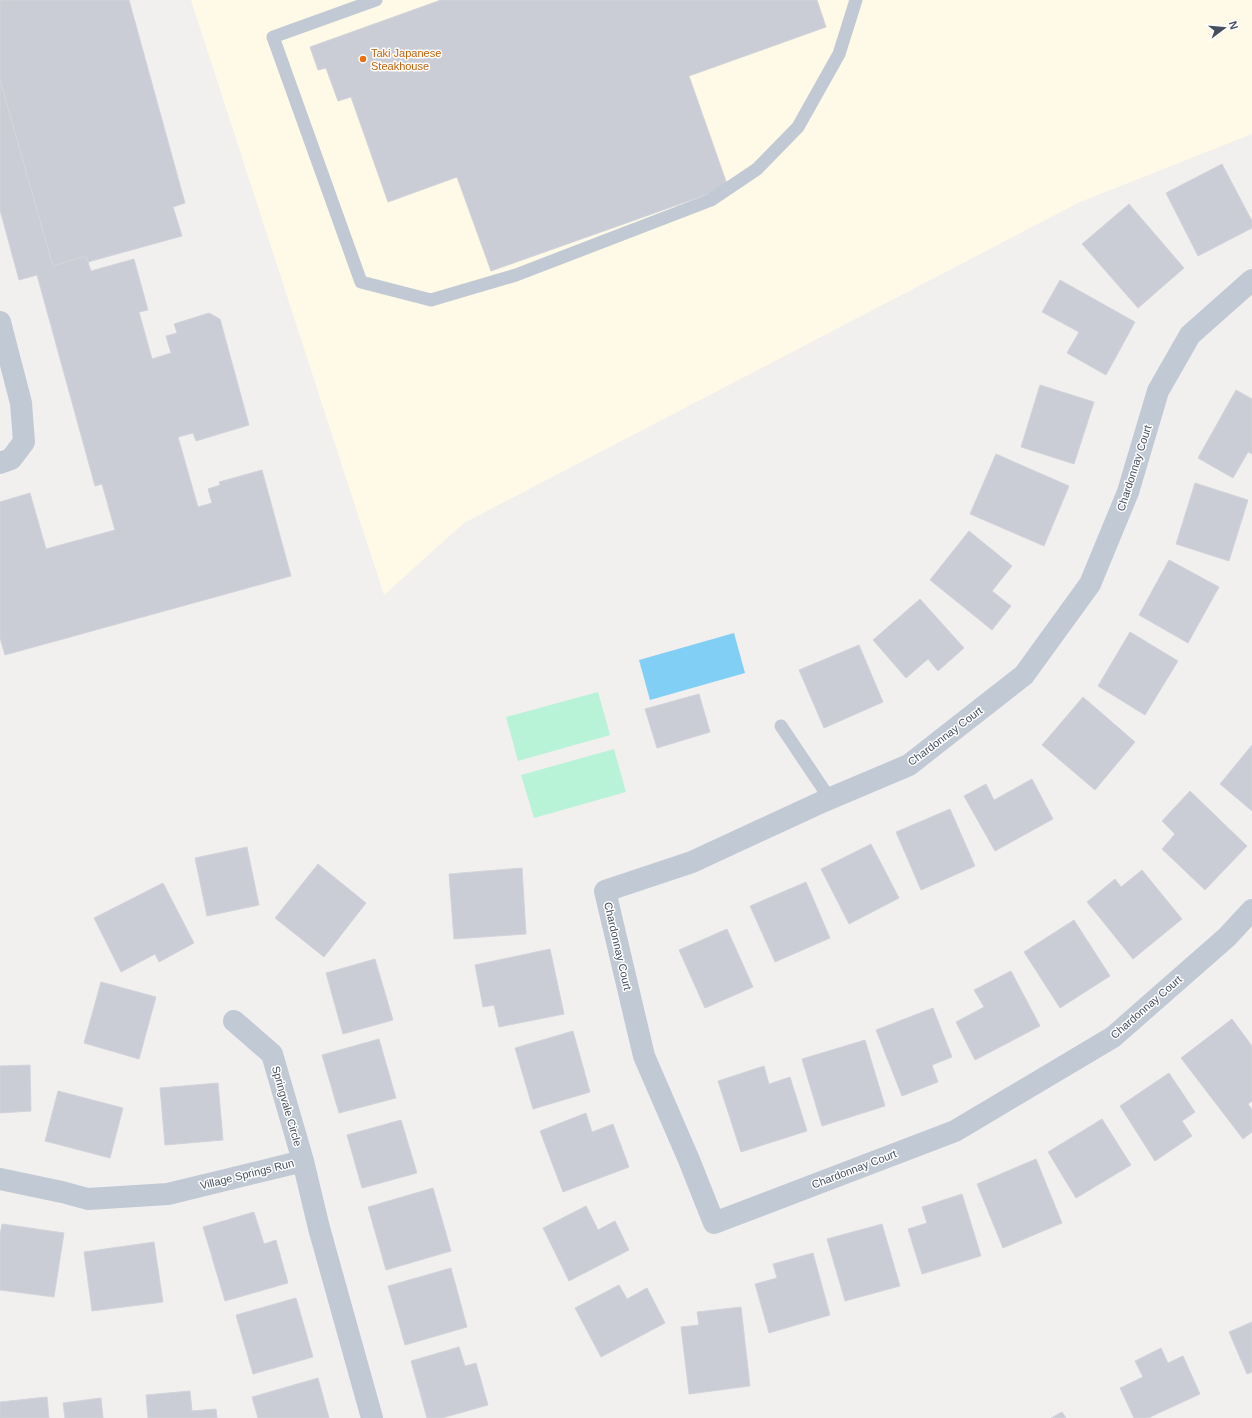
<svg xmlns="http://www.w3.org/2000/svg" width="1252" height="1418" viewBox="0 0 1252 1418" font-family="Arial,sans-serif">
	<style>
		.commercial { fill: #fefae7 }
		.green { fill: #b9f3d7 }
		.water { fill: #82cff5 }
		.building { fill: #cacdd5; stroke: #d2d4db }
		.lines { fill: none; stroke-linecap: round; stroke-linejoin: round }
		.service { stroke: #c1c9d5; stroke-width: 13 }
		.minor { stroke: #c1c9d5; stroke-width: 22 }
		.food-dot { fill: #e8710a; stroke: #fff; stroke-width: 1.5 }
		.labels { text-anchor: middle; stroke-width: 3; stroke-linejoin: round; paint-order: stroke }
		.food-label { font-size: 11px; fill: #c56008; stroke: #fff; text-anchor: start }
		.street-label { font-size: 11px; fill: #454f5e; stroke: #fff }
	</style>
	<rect width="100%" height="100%" fill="#f2efef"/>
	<path class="commercial" d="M191 0H1252V134L1080 202 464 523 384 595Z"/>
	<path class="green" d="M598 692 610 735 518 761 506 717Z
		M614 749 626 792 534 818 521 775Z"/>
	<path class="water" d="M734 633 745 673 650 700 639 660Z"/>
	<path class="building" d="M0 0H129L185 203 173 207 182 236 88 262 86 256 53 266 0 80Z
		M441 0H817L826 27 689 76 728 187 491 271 457 177 388 202 351 97 338 101 326 68 318 70 310 47Z
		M0 80 53 266 86 256 91 271 134 259 148 310 139 312 152 359 171 353 166 336 177 333 174 324 209 313 220 319 249 425 196 441 193 433 178 437 198 507 212 503 208 489 220 485 219 482 262 470 291 576 5 655 0 638V502L30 493 46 549 115 530 102 484 95 486 37 275 19 280 0 210Z
		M1222 164 1252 221V228L1198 256 1166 193Z
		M1129 204 1184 268 1138 308 1082 244Z
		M1060 280 1135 322 1106 375 1067 353 1079 332 1042 312Z
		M1040 385 1094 402 1074 464 1021 447Z
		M1236 390 1252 399V454L1248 452 1233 478 1198 458Z
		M996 454 1069 486 1044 546 970 514Z
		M1195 483 1248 500 1229 561 1176 544Z
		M969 531 1012 566 992 591 1011 606 992 630 930 580Z
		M1169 560 1219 587 1188 643 1139 615Z
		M920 599 964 648 938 671 928 659 906 678 873 640Z
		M1130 632 1178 661 1145 715 1098 686Z
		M859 645 883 702 824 728 799 670Z
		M699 694 710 732 657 748 645 709Z
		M1083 697 1135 742 1095 790 1042 745Z
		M1252 745V811L1220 784Z
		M1032 779 1053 819 995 851 964 796 986 784 994 800Z
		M1190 791 1247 846 1205 890 1162 849 1175 834 1162 821Z
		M950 809 975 866 921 890 896 832Z
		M871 844 899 898 849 924 821 869Z
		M247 847 259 905 207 916 195 858Z
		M318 864 366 903 324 957 275 918Z
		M522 868 526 934 454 939 449 874Z
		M1142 870 1182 919 1133 959 1087 902 1115 879 1121 887Z
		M806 882 830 938 775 962 750 906Z
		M163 883 194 943 159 962 155 954 121 972 94 918Z
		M1074 920 1110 976 1060 1008 1024 952Z
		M727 929 753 987 705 1008 679 950Z
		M550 949 564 1014 499 1027 494 1005 483 1007 475 965Z
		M375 959 393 1020 343 1034 326 973Z
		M1011 971 1040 1026 975 1060 956 1022 984 1007 974 990Z
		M101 982 156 997 139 1059 84 1043Z
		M933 1008 952 1057 932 1065 938 1082 902 1096 876 1030Z
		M1232 1019 1252 1046V1101L1248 1104 1252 1110V1132L1243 1139 1181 1058Z
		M573 1031 590 1092 533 1109 515 1048Z
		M379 1039 396 1098 339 1113 322 1055Z
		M865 1040 885 1106 822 1126 802 1059Z
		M30 1065 31 1111 0 1113V1066Z
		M764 1066 769 1084 790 1077 807 1131 741 1152 718 1081Z
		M1169 1073 1195 1112 1182 1121 1192 1136 1155 1161 1120 1106Z
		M218 1083 223 1140 165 1145 160 1088Z
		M58 1091 123 1108 110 1158 45 1141Z
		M586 1113 592 1132 613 1124 629 1167 563 1192 540 1131Z
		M1102 1119 1131 1165 1076 1198 1048 1152Z
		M401 1120 417 1173 362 1188 347 1135Z
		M1036 1159 1062 1223 1003 1248 977 1184Z
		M433 1188 451 1251 386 1270 368 1207Z
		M962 1194 981 1256 922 1274 908 1229 927 1223 922 1207Z
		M586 1206 598 1230 615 1221 629 1250 569 1281 543 1228Z
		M254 1212 264 1244 276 1240 288 1283 225 1301 203 1227Z
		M2 1224 64 1233 54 1297 0 1290V1235Z
		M882 1224 900 1286 845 1301 827 1239Z
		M154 1242 163 1302 92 1311 84 1252Z
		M813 1253 830 1315 769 1333 755 1284 777 1278 773 1264Z
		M451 1268 467 1327 405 1345 388 1286Z
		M619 1285 627 1299 647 1288 665 1323 601 1357 575 1308Z
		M296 1298 313 1357 253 1374 236 1315Z
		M741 1307 750 1386 689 1394 681 1327 699 1325 697 1312Z
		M1252 1322V1372L1247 1374 1229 1332Z
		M459 1347 465 1366 476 1363 488 1405 442 1418H427L411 1361Z
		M1161 1348 1168 1363 1183 1356 1200 1394 1148 1418H1134L1120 1388 1143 1377 1135 1361Z
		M318 1378 329 1418H258L252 1397Z
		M190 1391 192 1411 216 1409 217 1418H148L146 1395Z
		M47 1397 49 1418H0V1402Z
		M101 1398 103 1418H65L63 1403Z
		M1062 1412 1066 1418H1051Z"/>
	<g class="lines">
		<path class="service" d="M376 0 273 37 361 282 431 300 516 275 711 200 757 169 798 127 839 54 856 0
			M781 726 830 799"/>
		<path class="minor" d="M1252 280 1190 335 1158 391 1128 492 1090 584 1024 675 909 765 824 801 692 862 605 891 644 1056 689 1160 714 1223 955 1131 1113 1037 1227 937 1252 910
			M0 322 21 403 24 442 11 459 0 463
			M234 1021 272 1054 303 1161 319 1228 372 1418
			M0 1179 62 1192 88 1199 168 1194 303 1161"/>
	</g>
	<circle class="food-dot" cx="363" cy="59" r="4"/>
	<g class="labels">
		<g class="food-label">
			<text x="371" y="57">Taki Japanese<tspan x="371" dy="13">Steakhouse</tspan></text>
		</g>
		<g class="street-label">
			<text transform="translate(1134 468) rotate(-72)" y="4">Chardonnay Court</text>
			<text transform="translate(945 736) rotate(-37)" y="4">Chardonnay Court</text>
			<text transform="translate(618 946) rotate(77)" y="4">Chardonnay Court</text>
			<text transform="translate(1146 1007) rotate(-41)" y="4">Chardonnay Court</text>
			<text transform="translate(287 1106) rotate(74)" y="4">Springvale Circle</text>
			<text transform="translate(854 1169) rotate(-21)" y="4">Chardonnay Court</text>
			<text transform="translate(247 1174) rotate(-14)" y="4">Village Springs Run</text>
		</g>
	</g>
	<g transform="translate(1224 28) rotate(74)" stroke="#ffffff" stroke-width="3" paint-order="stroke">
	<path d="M0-3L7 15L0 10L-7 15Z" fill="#454f5e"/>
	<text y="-6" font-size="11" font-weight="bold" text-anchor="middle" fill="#454f5e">N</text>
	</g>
</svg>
